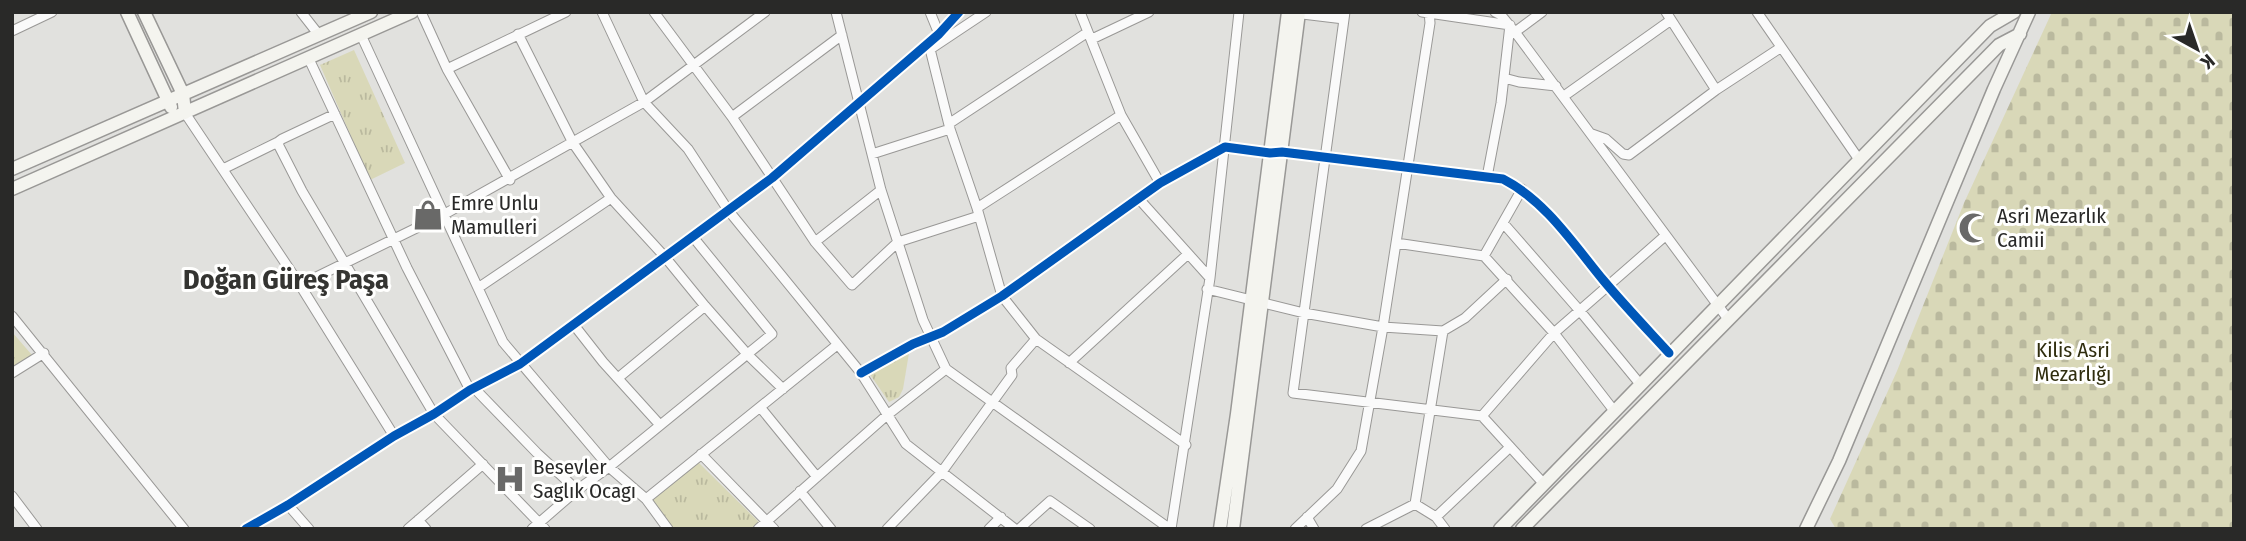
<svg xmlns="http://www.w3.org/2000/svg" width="2246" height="541" viewBox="0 0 2246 541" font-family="'Fira Sans Condensed',sans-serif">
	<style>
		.cemetery { fill: url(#cemetery-stones) }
		.park { fill: url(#park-tufts) }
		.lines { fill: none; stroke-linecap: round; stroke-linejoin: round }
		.street-casing { stroke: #999896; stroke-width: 11 }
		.secondary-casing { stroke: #999896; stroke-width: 15 }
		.street { stroke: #fafafa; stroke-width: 9 }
		.secondary { stroke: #f4f4ef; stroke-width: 12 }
		.cycleway-casing { stroke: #fffffe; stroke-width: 13 }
		.cycleway { stroke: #0057b8; stroke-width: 9 }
		.labels { text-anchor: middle; stroke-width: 6; stroke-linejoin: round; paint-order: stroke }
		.poi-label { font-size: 21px; fill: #292928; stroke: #fffffe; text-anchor: start }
		.park-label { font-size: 21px; fill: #2f2d0e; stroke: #fffffe }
		.district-label { font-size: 28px; font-weight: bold; fill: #343431; stroke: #fffffe }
	</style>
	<defs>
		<pattern id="cemetery-stones" width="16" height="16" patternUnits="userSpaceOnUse" patternTransform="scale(1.75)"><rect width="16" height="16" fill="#d9d8b8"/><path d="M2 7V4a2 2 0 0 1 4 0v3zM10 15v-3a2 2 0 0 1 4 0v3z" fill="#bab99e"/></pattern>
		<pattern id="park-tufts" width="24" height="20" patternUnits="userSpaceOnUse" patternTransform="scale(1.75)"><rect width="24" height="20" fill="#d9d8b8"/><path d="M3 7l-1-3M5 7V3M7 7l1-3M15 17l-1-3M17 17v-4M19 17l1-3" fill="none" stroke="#bab99e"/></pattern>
	</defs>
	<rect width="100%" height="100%" fill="#e1e1de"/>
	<path class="cemetery" d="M2052 12H2234V529H1836L1830 519 1897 371 1964 203Z"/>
	<path class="park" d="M354 50 405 163 370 180 320 65Z
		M12 332 32 355 12 367Z
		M910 347 903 389 899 397 889 402 869 373Z
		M698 462 764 527 762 529H673L649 502Z"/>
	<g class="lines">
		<g class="street-casing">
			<path id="street" d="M301 12 319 35
				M421 12 447 69
				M602 12 644 102 688 149 728 210 861 373 906 444 1015 529
				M654 12 732 117 815 242 852 285 898 242 979 216
				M836 12 881 190 923 320 946 369 1170 529
				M930 12 939 34 930 49 950 129 977 208 1002 296 1036 339 1186 445
				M1080 12 1121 115 1160 183
				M1345 12 1293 393 1482 416 1554 333 1665 236
				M1422 12 1510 25 1501 103 1487 177
				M1495 12 1501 15 1515 32 1728 319
				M1666 12 1716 90
				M1757 12 1860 161
				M1294 13 1344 19
				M12 31 52 12
				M1515 32 1542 12
				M518 34 573 143 611 198 665 257 705 306 748 355 783 389
				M361 35 503 342 609 467 646 499 668 529
				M1092 39 1149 12
				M932 48 986 12
				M308 57 407 268 470 390
				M1504 78 1519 82 1556 86
				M1564 96 1671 20
				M185 113 300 285 394 436
				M335 114 282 139 278 142 279 146 302 191 434 414 545 529
				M732 117 842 35
				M950 123 1088 32
				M1592 134 1606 139 1623 154 1629 155 1716 90 1780 48
				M872 154 950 129
				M223 169 278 142
				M510 180 447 69 566 12
				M1139 199 1210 278
				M977 208 1121 115
				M1504 224 1580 311 1640 384
				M815 242 881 190
				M1396 243 1484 256 1554 333 1615 412
				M1484 256 1522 189
				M300 285 443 215 644 102 765 12
				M478 288 611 198
				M1207 289 1304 313 1383 327 1443 331 1465 318 1507 279
				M12 316 184 529
				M574 325 603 362 660 425
				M1069 363 1188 254
				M12 373 44 353
				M861 373 913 344 943 332 1002 296 1160 183 1225 147 1270 153 1282 152 1503 179C1546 201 1574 245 1604 281 1625 306 1647 329 1669 353
				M618 378 705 306
				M475 389 537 453 577 490
				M760 407 817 477
				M1482 416 1544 484
				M701 454 774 529
				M800 491 831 529
				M12 496 37 529
				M646 499 837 345
				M1415 504 1436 517 1445 529
				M288 505 309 529
				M1307 517 1314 529
				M1436 517 1509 448
				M418 520 426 529
				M246 529 288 505 394 436 434 414 470 390 520 364 772 178 939 34 959 12
				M408 529 483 464
				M532 529 577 490 609 467 772 334 693 237
				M758 529 886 416 946 369
				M887 529 941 473 1012 375 1011 368 1036 339
				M989 529 1001 517
				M1019 529 1050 501 1090 529
				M1171 529 1210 278 1239 12
				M1295 529 1337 489 1361 451 1383 327 1430 23 1429 12
				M1366 529 1415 504 1443 331"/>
		</g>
		<g class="secondary-casing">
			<path id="secondary" d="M127 12 171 107
				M144 12 183 94 185 113
				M12 169 371 12
				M12 189 412 12
				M1220 529 1237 414 1288 12
				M1233 529 1299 12
				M1500 529 1990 26 2014 12
				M1522 529 1999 45 2020 34
				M1806 529 1839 461 1994 89 2029 12"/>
		</g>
		<use href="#street" class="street"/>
		<use href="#secondary" class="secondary"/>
		<g class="cycleway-casing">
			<path id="cycleway" d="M861 373 913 344 943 332 1002 296 1160 183 1225 147 1270 153 1282 152 1503 179C1546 201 1574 245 1604 281 1625 306 1647 329 1669 353
				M246 529 288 505 394 436 434 414 470 390 520 364 772 178 939 34 959 12"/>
		</g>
		<use href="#cycleway" class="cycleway"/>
	</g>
	<defs>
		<g id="shop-bare" transform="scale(2.415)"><path d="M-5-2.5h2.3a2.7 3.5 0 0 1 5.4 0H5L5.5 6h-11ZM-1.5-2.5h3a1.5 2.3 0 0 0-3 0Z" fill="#696968" stroke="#fffffe" stroke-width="2.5" paint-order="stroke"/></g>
		<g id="mosque-bare" transform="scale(2.415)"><path d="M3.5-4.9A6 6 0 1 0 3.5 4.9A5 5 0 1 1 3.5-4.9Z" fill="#696968" stroke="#fffffe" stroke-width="2.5" paint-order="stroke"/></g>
		<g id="hospital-bare" transform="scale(2.415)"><path d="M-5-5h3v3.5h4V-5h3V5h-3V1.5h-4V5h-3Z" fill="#696968" stroke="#fffffe" stroke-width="2.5" paint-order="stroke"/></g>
	</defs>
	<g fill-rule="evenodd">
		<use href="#shop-bare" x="428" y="215"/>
		<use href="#mosque-bare" x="1974" y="228"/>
		<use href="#hospital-bare" x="510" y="479"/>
	</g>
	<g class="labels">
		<g class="poi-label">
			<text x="451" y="210">Emre Unlu<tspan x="451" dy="24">Mamulleri</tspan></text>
			<text x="1997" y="223">Asri Mezarlık<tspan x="1997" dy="24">Camii</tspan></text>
			<text x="533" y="474">Besevler<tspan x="533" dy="24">Saglık Ocagı</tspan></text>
		</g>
		<g class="park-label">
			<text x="2073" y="357">Kilis Asri<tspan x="2073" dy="24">Mezarlığı</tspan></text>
		</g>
		<g class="district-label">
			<text x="286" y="289">Doğan Güreş Paşa</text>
		</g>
	</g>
	<rect width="2246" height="541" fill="none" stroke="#292928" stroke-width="28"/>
	<g transform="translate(2197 49) rotate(140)" stroke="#fffffe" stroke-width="5" paint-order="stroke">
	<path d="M0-5L12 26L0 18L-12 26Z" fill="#292928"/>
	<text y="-10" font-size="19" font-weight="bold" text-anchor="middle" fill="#292928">K</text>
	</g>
</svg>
